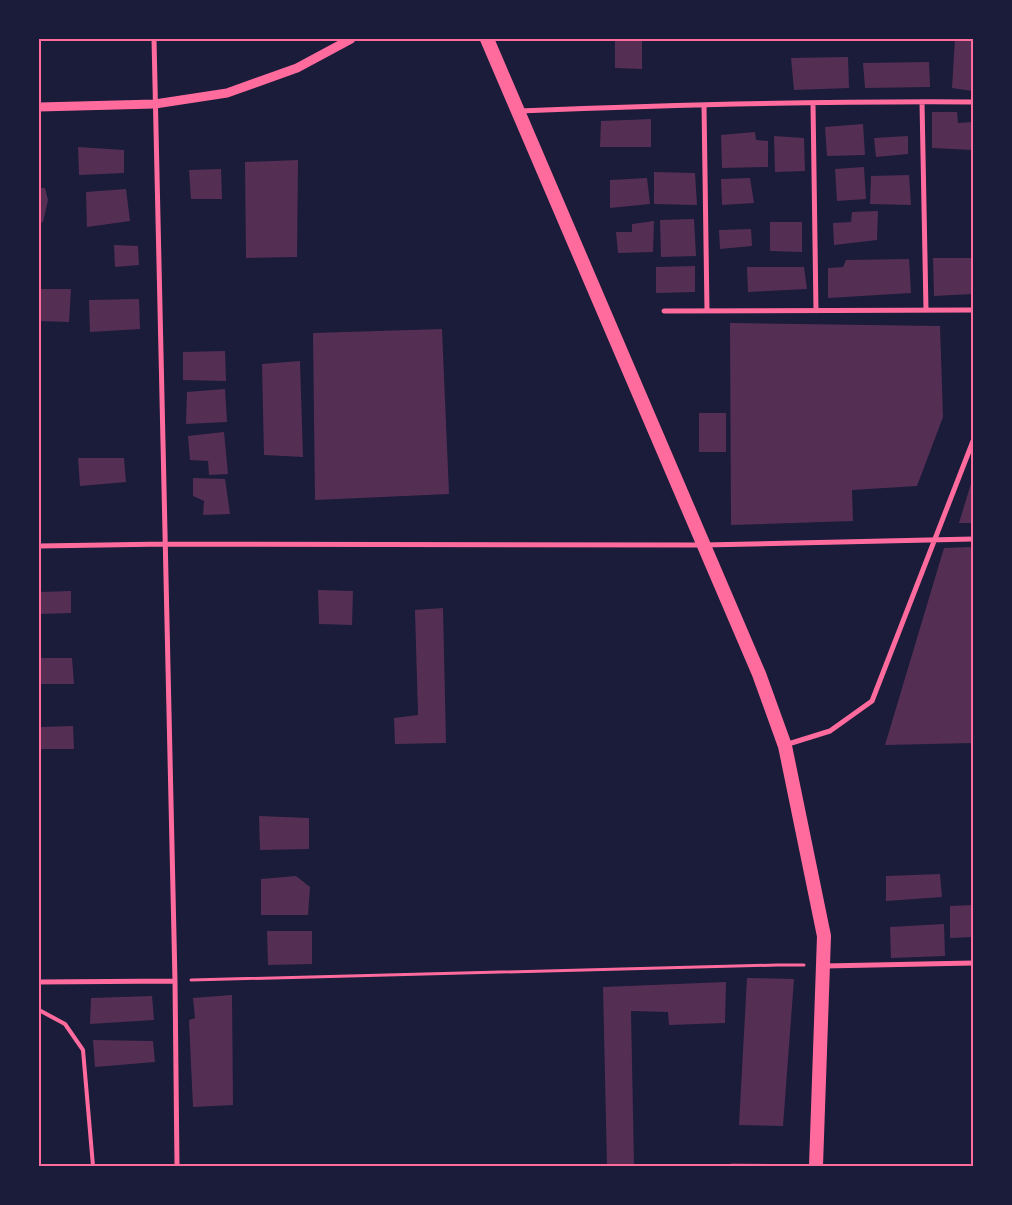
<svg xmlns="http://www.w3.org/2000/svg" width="1012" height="1205" viewBox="0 0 1012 1205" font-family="'Noto Sans',sans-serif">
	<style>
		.building { fill: #542f53 }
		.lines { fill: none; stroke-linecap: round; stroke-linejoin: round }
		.path { stroke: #ff6b9d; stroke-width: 3 }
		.service { stroke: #ff6b9d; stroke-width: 4 }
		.minor { stroke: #ff6b9d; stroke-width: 5 }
		.tertiary { stroke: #ff6b9d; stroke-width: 9 }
		.trunk { stroke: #ff6b9d; stroke-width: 14 }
		.neatline { fill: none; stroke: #ff6b9d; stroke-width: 2 }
	</style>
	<rect width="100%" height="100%" fill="#1b1b3a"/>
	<path class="building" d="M615 39H642V69L615 68Z
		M955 39H973V91L952 88Z
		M848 57 849 88 794 90 791 58Z
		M929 62 930 87 865 88 863 63Z
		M932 112H957L958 123 973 122V150L932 148Z
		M651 119V147H600L601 121Z
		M863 124 865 155 827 156 825 127Z
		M755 132 756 140 768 141V167L722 168 721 135Z
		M774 136 804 138 805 171 775 172Z
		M908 136V154L876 157 874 138Z
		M78 147 124 150V173L79 175Z
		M298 160 297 257 246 258 245 162Z
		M864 167 866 199 837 201 835 169Z
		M221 169 222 199H191L189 170Z
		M654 172 695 173 697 205 654 204Z
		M909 175 911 205 870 204 871 176Z
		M647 178 650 204 610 208V180Z
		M750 178 754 203 722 205 721 179Z
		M39 188H45L48 200 43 222 39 223Z
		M126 189 130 221 87 227 86 192Z
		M878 211 877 240 834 245 833 223 851 222 852 212Z
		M694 219 696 256 661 257 660 220Z
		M654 221 653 252 618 253 616 232H632V224Z
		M770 222H802V252L770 251Z
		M751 229 752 246 720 249 719 230Z
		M114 245 138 246 139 265 115 267Z
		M933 258H973V294L934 296Z
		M909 259 911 293 828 298V268L843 267 846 260Z
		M695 266V292L656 293V267Z
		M747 267H804L807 289 748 292Z
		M39 289H71L69 322 39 321Z
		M139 299 140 329 90 332 89 300Z
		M730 323 940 326 943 417 917 486 852 490 853 521 731 525Z
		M442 329 449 494 315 500 313 333Z
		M225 351 226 381 183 380V352Z
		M300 361 303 457 264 455 262 364Z
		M225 389 227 422 186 424 187 392Z
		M699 413H726V452H699Z
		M224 432 228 474 209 475 208 461 190 460 188 436Z
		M78 458H124L126 482 80 486Z
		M973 477V523H959Z
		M193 478 225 479 230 514 203 515 204 501 193 496Z
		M973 547V743L885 745 944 548Z
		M318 590 353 591 352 625 319 624Z
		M71 591V613L39 614V592Z
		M443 608 446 743 395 744 394 718 418 715 415 610Z
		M39 658H72L74 684H39Z
		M73 726 74 749H39V727Z
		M259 816 309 818V849L260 850Z
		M940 874 942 897 886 901V876Z
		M296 876 310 887 308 915H261V879Z
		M973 905V937L950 938V906Z
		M944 924 945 956 891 958 890 927Z
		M267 931H312V964L268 965Z
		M747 978 794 979 783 1126 739 1125Z
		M726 982 725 1023 669 1025 668 1012 631 1011 634 1166H607L603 987Z
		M232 995 233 1105 193 1107 189 1020 195 1018 193 998Z
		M152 996 154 1020 90 1024 91 998Z
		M93 1040 153 1041 155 1062 95 1067Z
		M731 1163 774 1164V1166H731Z"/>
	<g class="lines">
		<path class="path" d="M191 980 777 965H804"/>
		<path class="service" d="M39 1010 65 1024 83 1050 93 1166"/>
		<path class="minor" d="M154 39 175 981 177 1166
			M922 102 926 310
			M813 103 816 311
			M704 105 707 311
			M519 111C671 105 822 101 973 102
			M664 311 973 310
			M39 546 166 544 704 545 973 539
			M785 745 830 731 872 701 973 441
			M824 966 973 963
			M39 982 175 981"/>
		<path class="tertiary" d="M39 107 155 104 227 93 297 68 351 39"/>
		<path class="trunk" d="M487 39 759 674 785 746 824 936 816 1166"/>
	</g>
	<rect width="1012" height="1205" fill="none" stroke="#1b1b3a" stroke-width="80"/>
	<rect x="40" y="40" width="932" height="1125" class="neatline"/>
</svg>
